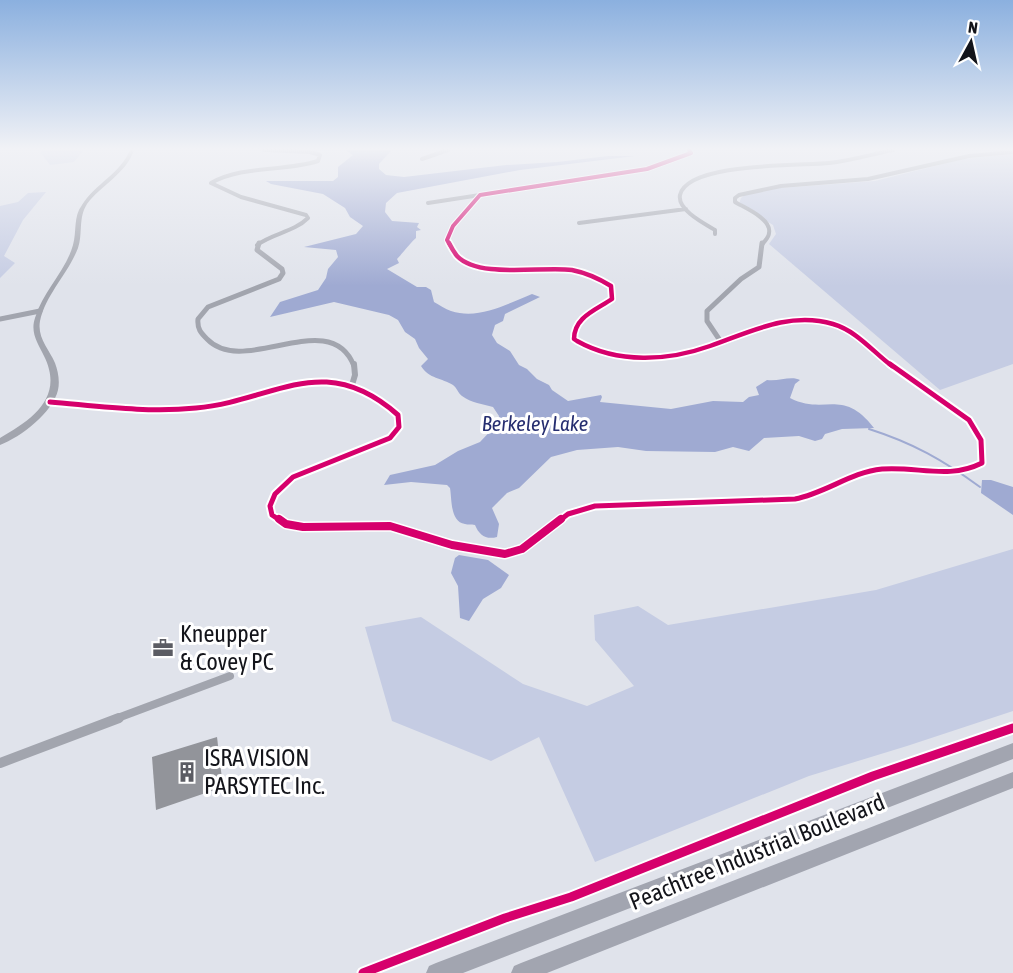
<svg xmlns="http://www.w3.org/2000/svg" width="1013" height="973" viewBox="0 0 1013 973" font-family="'Asap Condensed',sans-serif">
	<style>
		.green { fill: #c5cce3 }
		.water { fill: #9faad2 }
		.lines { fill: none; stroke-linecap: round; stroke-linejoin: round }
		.stream { stroke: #9faad2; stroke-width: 2 }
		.building { fill: #92949a }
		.minor-far4 { stroke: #a2a5ae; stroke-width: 4 }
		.minor-far3 { stroke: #a2a5ae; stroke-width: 5 }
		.minor-far2 { stroke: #a2a5ae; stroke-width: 6 }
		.minor-far1 { stroke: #a2a5ae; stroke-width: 8 }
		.minor { stroke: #a2a5ae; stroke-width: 10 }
		.tertiary { fill: #a2a5ae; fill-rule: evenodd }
		.trunk { fill: #a2a5b0; fill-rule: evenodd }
		.cycleway-far4-casing { stroke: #fff; stroke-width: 6 }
		.cycleway-far3-casing { stroke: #fff; stroke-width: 8 }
		.cycleway-far2-casing { stroke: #fff; stroke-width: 9 }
		.cycleway-far1-casing { stroke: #fff; stroke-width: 11 }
		.cycleway-casing { stroke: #fff; stroke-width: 13 }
		.cycleway-far4 { stroke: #d6006c; stroke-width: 4 }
		.cycleway-far3 { stroke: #d6006c; stroke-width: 4.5 }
		.cycleway-far2 { stroke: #d6006c; stroke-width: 5 }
		.cycleway-far1 { stroke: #d6006c; stroke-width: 8 }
		.cycleway { stroke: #d6006c; stroke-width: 9 }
		.labels { text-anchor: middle; stroke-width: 6; stroke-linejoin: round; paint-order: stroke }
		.water-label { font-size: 21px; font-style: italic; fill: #262e70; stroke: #fff }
		.near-poi-label { font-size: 24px; fill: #13141a; stroke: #fff; text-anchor: start }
		.near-street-label { font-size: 24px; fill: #13141a; stroke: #fff }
	</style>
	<rect width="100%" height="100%" fill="#e0e3eb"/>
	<path class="green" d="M47 150H83V151L74 162 50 165 40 152Z
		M1013 154V364L940 390 769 244 776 234 773 225 739 204 741 198 747 193 767 189 875 181 963 159Z
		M46 192 23 220 4 256 15 263 0 278V206L18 202 28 193Z
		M1013 549V711L907 746 809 776 595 862 539 737 491 761 392 721 365 627 421 617 523 684 587 706 634 686 595 640 594 615 638 606 668 625 876 590Z"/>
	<path class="water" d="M345 150H392L379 164V169L386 175 404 177 506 165 557 162 608 156H635L520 170 397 193 386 203 385 212 392 221 419 223 417 227 421 230 416 231V238C412 241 402 254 397 259L399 263 387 269 417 287H426L431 290 434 302C440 305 445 309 451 311 479 320 507 304 532 294L540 297 505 314 503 321 495 325 492 335 497 343 510 351 519 365 527 369 537 379 549 385 552 390 568 401 601 395 602 397 600 402 671 409 713 401 743 402 749 397 759 395 756 387 767 380C778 382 791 375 800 380L795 384 790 398C825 416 842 387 874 428L842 429 825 434 822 439 815 441 799 436 764 438 749 451 733 447 715 452 646 451 618 447 577 450 551 457 519 488 507 493 492 508 499 524 497 537C486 540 479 535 475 525 471 524 468 525 465 524 450 522 452 499 450 488L447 485 411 482 384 485 390 475 435 465 458 451 480 442 498 423 499 416 493 407C483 404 471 403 462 396 458 393 457 388 453 385 442 378 429 379 421 366L428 359 419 348 415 339 405 332 398 320 389 315 334 302 270 317 280 302 318 290 326 278 328 269 338 257 336 250 304 247 356 234 363 226 350 217 345 208 323 194 271 184 266 181H333L338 177V167L353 155Z
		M982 480H991L1013 487V515L981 493Z
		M459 555 488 560 509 575 501 588 483 599 469 621 460 618 458 586 451 573 455 558Z"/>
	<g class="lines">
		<path class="stream" d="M869 429C913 443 943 460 980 487"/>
	</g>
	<path class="building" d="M217 737 223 787 156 810 152 757Z"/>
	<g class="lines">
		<path class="minor-far4" d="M422 159 448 150
			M428 203 480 195
			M579 223 686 209
			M715 234V230C705 224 677 210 680 195 688 162 802 166 829 163 851 161 872 154 893 150
			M257 245C273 233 294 232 308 218L306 215 241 197 211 183C243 165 283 172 318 161L320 155 310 152 264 150
			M450 245 447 240 453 226 480 195 647 169 691 153 689 150
			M762 245C764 241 769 238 769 233 772 219 745 208 735 202V198L739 195 781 186 868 179 969 156 1013 152"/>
		<path class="minor-far3" d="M259 243 257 250 282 269 283 273 279 279 208 307 198 319C197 329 201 333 207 339 244 378 330 305 354 366
			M449 243C451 247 454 252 457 256 479 279 542 266 572 270 587 273 598 278 611 286L612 299C596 310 574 317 574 339L577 341C618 364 668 361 710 346 750 332 790 311 833 324 857 331 873 352 892 366
			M0 319 40 311
			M721 342 707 321V311L741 279 759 267 762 243"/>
		<path class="minor-far2" d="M352 385 355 375 354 364
			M50 402C98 406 147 413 196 408 275 401 323 349 398 415L399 427 390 438 293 477 275 494 270 506 272 515 281 521
			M559 521 568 514 595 506 795 499C826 493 851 472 882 469 918 466 948 480 982 463L981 440 969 420 890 364"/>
		<path class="minor-far1" d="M279 519 286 524 303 527 390 526 452 545 505 554 522 549 561 519
			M115 719 230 676"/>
		<path class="minor" d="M0 763 119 718"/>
		<path class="tertiary" d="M130 150H134C126 174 101 185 87 204 78 218 83 234 78 248 68 274 46 294 40 321 37 338 49 349 55 363 58 371 60 381 58 390 53 412 21 437 0 445V438C31 420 65 398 44 356 38 343 30 333 35 318 43 291 66 271 73 245 77 231 73 217 82 205 95 184 121 173 130 150Z"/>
		<path class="trunk" d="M1013 743V759L463 973H426L429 966 436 963Z
			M1013 772V788L547 973H511L514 966 521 963Z"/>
		<g class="cycleway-far4-casing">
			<path id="cycleway-far4" d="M450 245 447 240 453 226 480 195 647 169 691 153 689 150"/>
		</g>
		<g class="cycleway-far3-casing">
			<path id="cycleway-far3" d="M449 243C451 247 454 252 457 256 479 279 542 266 572 270 587 273 598 278 611 286L612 299C596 310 574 317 574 339L577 341C618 364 668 361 710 346 750 332 790 311 833 324 857 331 873 352 892 366"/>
		</g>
		<g class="cycleway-far2-casing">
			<path id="cycleway-far2" d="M50 402C98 406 147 413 196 408 275 401 323 349 398 415L399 427 390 438 293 477 275 494 270 506 272 515 281 521
				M559 521 568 514 595 506 795 499C826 493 851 472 882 469 918 466 948 480 982 463L981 440 969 420 890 364"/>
		</g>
		<g class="cycleway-far1-casing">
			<path id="cycleway-far1" d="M279 519 286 524 303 527 390 526 452 545 505 554 522 549 561 519"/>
		</g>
		<g class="cycleway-casing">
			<path id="cycleway" d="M363 973 505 918 571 897 873 776 1013 728"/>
		</g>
		<use href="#cycleway-far4" class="cycleway-far4"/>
		<use href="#cycleway-far3" class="cycleway-far3"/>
		<use href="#cycleway-far2" class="cycleway-far2"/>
		<use href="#cycleway-far1" class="cycleway-far1"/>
		<use href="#cycleway" class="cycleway"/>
	</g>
	<linearGradient id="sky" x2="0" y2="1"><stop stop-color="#8bb0df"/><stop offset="0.52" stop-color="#f1f2f6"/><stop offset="1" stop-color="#f1f2f6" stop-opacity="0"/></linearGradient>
	<rect width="1013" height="286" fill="url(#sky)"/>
	<defs>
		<g id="office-bare" transform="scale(1.62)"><path d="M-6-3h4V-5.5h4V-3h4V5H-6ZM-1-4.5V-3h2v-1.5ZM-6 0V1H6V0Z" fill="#5b5c63" stroke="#fff" stroke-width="2.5" paint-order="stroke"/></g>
		<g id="building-bare" transform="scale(1.62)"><path d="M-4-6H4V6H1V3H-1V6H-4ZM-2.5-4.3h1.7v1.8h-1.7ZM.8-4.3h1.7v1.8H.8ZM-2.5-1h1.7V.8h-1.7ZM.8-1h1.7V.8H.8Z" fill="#5b5c63" stroke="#fff" stroke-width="2.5" paint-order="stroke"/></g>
	</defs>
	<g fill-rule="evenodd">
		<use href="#office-bare" x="163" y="648"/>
		<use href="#building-bare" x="187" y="772"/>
	</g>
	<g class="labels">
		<g class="water-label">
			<text x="535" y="431">Berkeley Lake</text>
		</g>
		<g class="near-poi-label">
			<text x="180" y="642">Kneupper<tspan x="180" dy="28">&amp; Covey PC</tspan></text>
			<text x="204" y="766">ISRA VISION<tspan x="204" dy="28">PARSYTEC Inc.</tspan></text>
		</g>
		<g class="near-street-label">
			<text transform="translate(757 852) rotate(-22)" y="8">Peachtree Industrial Boulevard</text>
		</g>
	</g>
	<g transform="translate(971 42) rotate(8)" stroke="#ffffff" stroke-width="4.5" paint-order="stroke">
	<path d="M0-4.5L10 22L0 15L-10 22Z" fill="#13141a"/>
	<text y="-9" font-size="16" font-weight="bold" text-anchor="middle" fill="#13141a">N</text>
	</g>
</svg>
